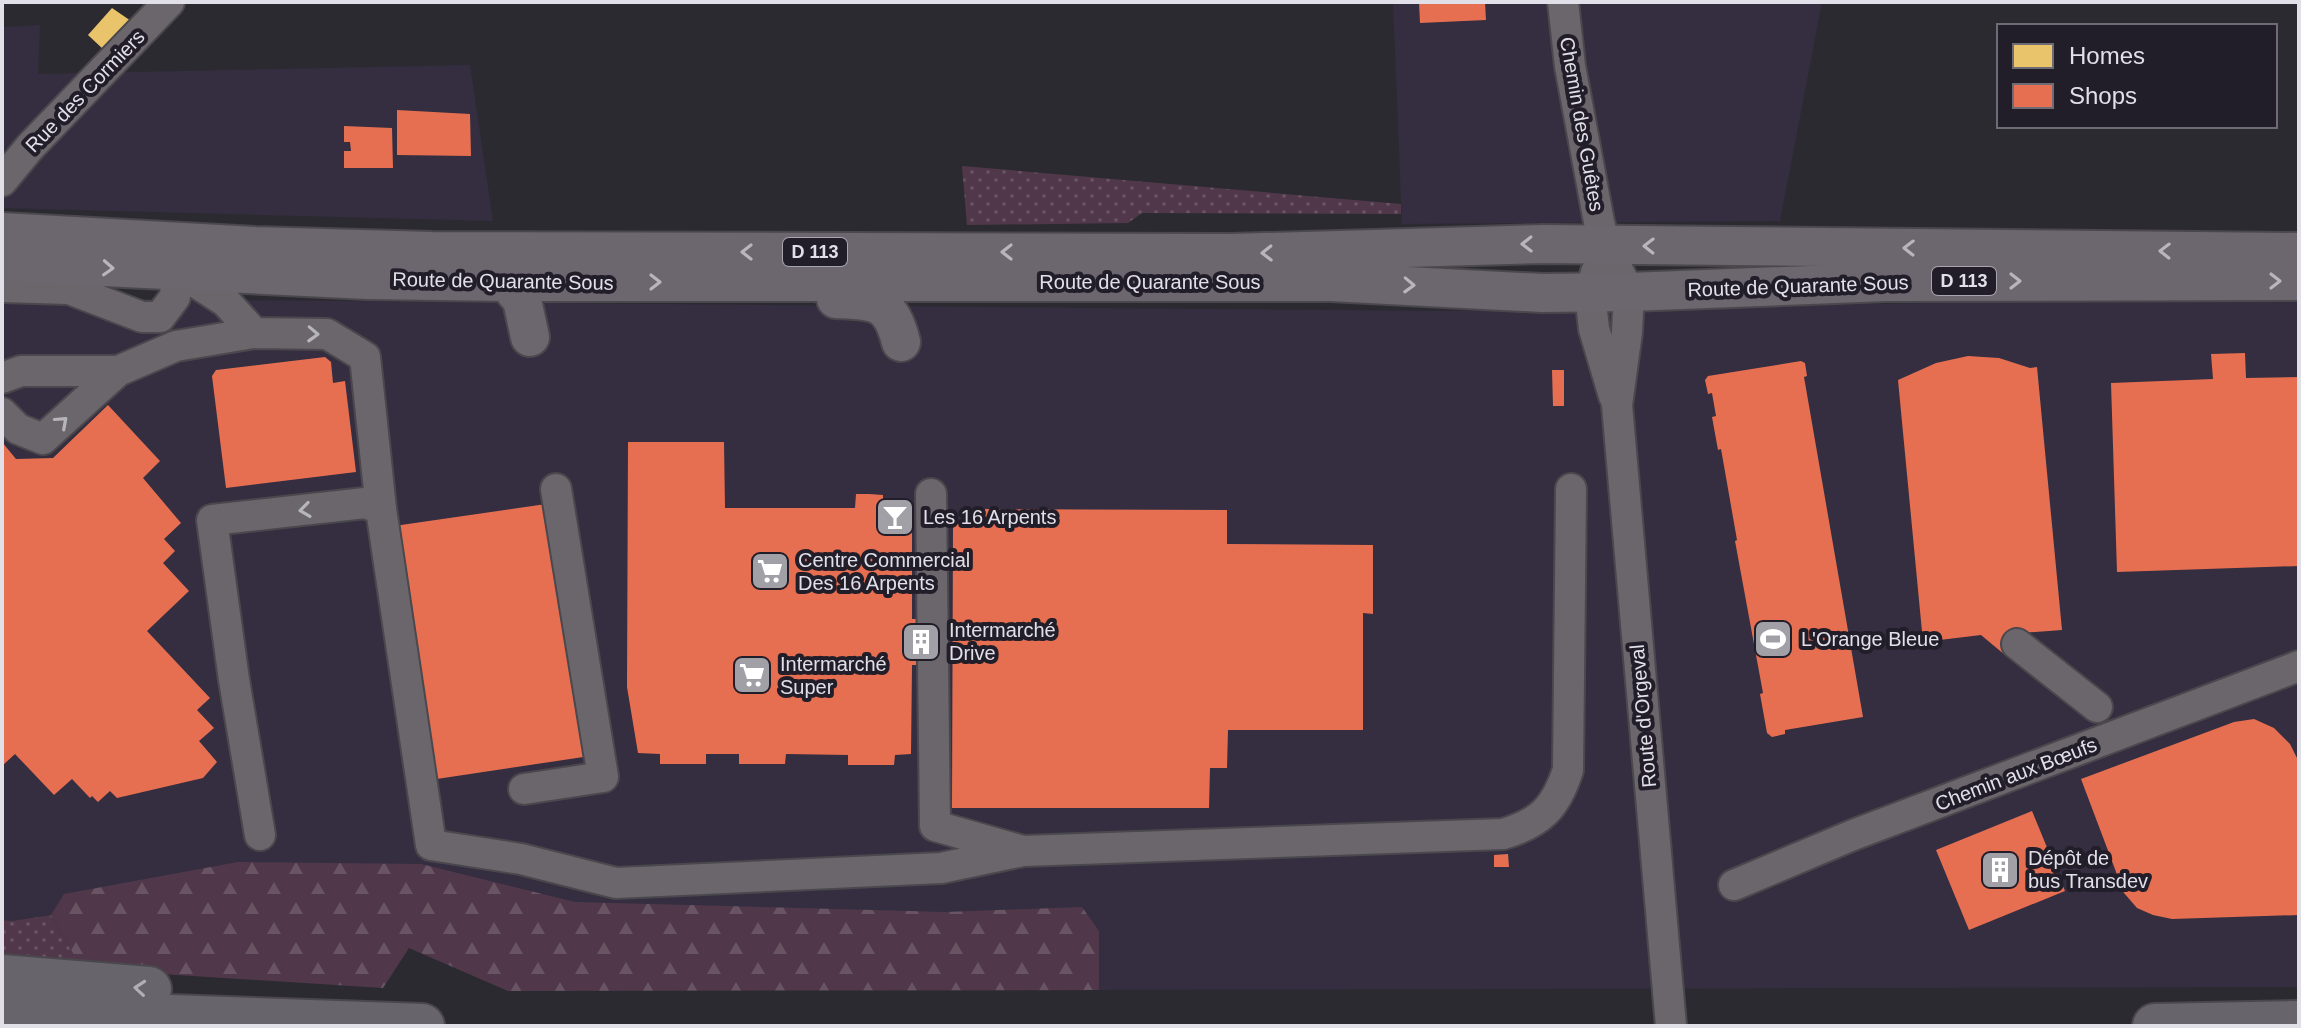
<svg xmlns="http://www.w3.org/2000/svg" width="2301" height="1028" viewBox="0 0 2301 1028" font-family="Helvetica,sans-serif">
	<style>
		.built { fill: #342e40 }
		.grass { fill: url(#grass-dots) }
		.forest { fill: url(#forest-firs) }
		.homes { fill: #e9c46a }
		.shops { fill: #e76f51 }
		.lines { fill: none; stroke-linecap: round; stroke-linejoin: round }
		.minor-casing { stroke: #4a484d; stroke-width: 34 }
		.major-casing { stroke: #4a484d; stroke-width: 42 }
		.highway-casing { stroke: #4a484d; stroke-width: 48 }
		.minor { stroke: #6a666c; stroke-width: 30 }
		.major { stroke: #6c666e; stroke-width: 38 }
		.highway { stroke: #68646c; stroke-width: 44 }
		.oneway { stroke: #b8b5bd }
		.oneway2 { stroke: #b7b5bc }
		.oneway3 { stroke: #b1aeb6 }
		.labels { text-anchor: middle; stroke-width: 8; stroke-linejoin: round; paint-order: stroke }
		.shield { fill: #211d29; stroke: #a7a5ae; stroke-width: 2 }
		.shield-label { font-size: 18px; font-weight: bold; fill: #e1dfe7 }
		.street-label { font-size: 20px; fill: #e1dfe7; stroke: #211d29 }
		.poi-label { font-size: 20px; fill: #e1dfe7; stroke: #211d29; text-anchor: start }
	</style>
	<defs>
		<pattern id="grass-dots" width="8" height="8" patternUnits="userSpaceOnUse" patternTransform="scale(2)"><rect width="8" height="8" fill="#50384a"/><path d="M2 2h.1M6 6h.1" fill="none" stroke="#695464" stroke-width="1.8" stroke-linecap="round"/></pattern>
		<pattern id="forest-firs" width="22" height="20" patternUnits="userSpaceOnUse" patternTransform="scale(2)"><rect width="22" height="20" fill="#50384a"/><path d="M5 1l3.5 6h-7zM16 11l3.5 6h-7z" fill="#695464"/></pattern>
	</defs>
	<rect width="100%" height="100%" fill="#2c2a31"/>
	<path class="built" d="M1393 2H1822L1780 221 1402 224Z
		M40 25 38 74 470 65 493 221 2 208V27Z
		M2299 297V987L1099 990 567 987 237 885 12 921 2 920V298L1432 311Z"/>
	<path class="grass" d="M962 166 1401 204V214L1142 213 1128 223 967 225Z
		M51 915 82 969 2 962V920L12 921Z"/>
	<path class="forest" d="M238 862 421 864 575 902 945 912 1082 907 1099 931V990L508 991 409 948 383 988 82 969 51 915 64 894Z"/>
	<path class="homes" d="M112 8 131 21 104 50 88 35Z"/>
	<path class="shops" d="M1419 2H1485L1486 20 1420 23Z
		M397 110 470 114 471 156 397 155Z
		M344 126 392 128 393 168H344V151H351L350 142H344Z
		M2245 353 2246 378 2299 377V566L2117 572 2111 383 2213 379 2211 354Z
		M1968 356 1999 358 2030 368 2037 367 2062 630 2020 633 2005 655 1981 635 1923 642 1898 380 1936 363Z
		M325 357 331 362 333 383 345 381 356 472 226 488 212 376 216 370Z
		M1801 361 1805 363 1807 376 1804 377 1863 717 1785 730V734L1772 737 1767 733 1760 694 1763 693 1735 541 1737 540 1727 483 1721 449 1718 450 1712 417 1716 416 1712 393 1708 394 1705 380 1708 376Z
		M1552 370H1564V406H1553Z
		M108 405 160 461 143 478 181 523 164 539 175 551 163 563 189 591 147 631 210 698 197 710 214 728 199 741 217 762 203 778 117 798 110 791 98 802 92 796 90 798 72 779 54 795 15 754 2 766V442L16 459 53 458Z
		M628 442H724L725 508H855L856 494H869L883 495V509L908 508V525L912 526V619H929L930 665H912L911 754 895 755 894 765H848V755L786 754 785 764H739V754H706V764H660V754L638 753 627 687Z
		M553 503 590 756 430 780 394 526Z
		M985 509 1227 510V544L1373 545V614L1363 613V730H1228L1227 768H1210L1209 808H952L953 524H984Z
		M2254 719 2274 728 2290 744 2297 758 2299 768V915L2172 919 2153 915 2137 908 2124 893 2081 779 2234 722Z
		M2032 811 2065 891 1969 930 1936 850Z
		M1508 854 1509 867H1494V855Z"/>
	<g class="lines">
		<g class="minor-casing">
			<path id="minor" d="M1563 2 1570 66 1599 222 1605 245 1629 292 1627 332 1617 405 1671 1026
				M2 181 30 147 169 2
				M178 271 226 302 254 333
				M1596 272 1590 293 1594 329 1614 396
				M2 287 69 289 142 317H160L175 297 178 248
				M2 378 21 371H118L176 346 254 333 327 334 365 357 381 509 431 845 521 859 616 883 941 868 1023 851
				M2 413 18 429 43 439 118 371
				M931 494 935 826 1023 851 1503 834C1541 823 1556 807 1568 770L1571 489
				M2017 644 2097 707
				M524 789 603 777 556 489
				M260 835 234 680 212 520 365 503 381 509
				M1734 885 1853 835 2299 666"/>
		</g>
		<g class="major-casing">
			<path id="major" d="M2 232 255 246 432 251 1232 253 1544 244 2299 252
				M2 262 367 280 507 282H1331L1542 293 1629 292 1886 282 2299 281
				M507 282 522 300 530 337
				M836 299C875 301 890 299 901 342"/>
		</g>
		<g class="highway-casing">
			<path id="highway" d="M2 977 149 989
				M2 1011 422 1026
				M2155 1026 2299 1023"/>
		</g>
		<use href="#minor" class="minor"/>
		<use href="#major" class="major"/>
		<use href="#highway" class="highway"/>
	</g>
	<defs><path id="oneway-chevron" d="M-2-3.5L2.5 0L-2 3.5" fill="none" stroke-width="1.6" stroke-linecap="round" stroke-linejoin="round" transform="scale(2)"/></defs>
	<g class="oneway">
		<use href="#oneway-chevron" transform="translate(1527 244) rotate(179)"/>
		<use href="#oneway-chevron" transform="translate(1649 246) rotate(-179)"/>
		<use href="#oneway-chevron" transform="translate(1909 248) rotate(-179)"/>
		<use href="#oneway-chevron" transform="translate(2165 251) rotate(-179)"/>
		<use href="#oneway-chevron" transform="translate(747 252) rotate(-180)"/>
		<use href="#oneway-chevron" transform="translate(1007 252) rotate(-180)"/>
		<use href="#oneway-chevron" transform="translate(1267 253) rotate(179)"/>
		<use href="#oneway-chevron" transform="translate(108 268) rotate(3)"/>
		<use href="#oneway-chevron" transform="translate(2015 281)"/>
		<use href="#oneway-chevron" transform="translate(2275 281)"/>
		<use href="#oneway-chevron" transform="translate(655 282)"/>
		<use href="#oneway-chevron" transform="translate(1409 285) rotate(2)"/>
	</g>
	<g class="oneway2">
		<use href="#oneway-chevron" transform="translate(313 334) rotate(2)"/>
		<use href="#oneway-chevron" transform="translate(62 422) rotate(-42)"/>
		<use href="#oneway-chevron" transform="translate(305 510) rotate(172)"/>
	</g>
	<use class="oneway3" href="#oneway-chevron" transform="translate(140 988) rotate(-175)"/>
	<defs>
		<g id="bar-square" transform="scale(2)"><rect x="-9" y="-9" width="18" height="18" rx="4" fill="#a2a0a7" stroke="#211d29"/><path d="M-6-5H6L.8 .8V4.5H3.5V6h-7V4.5H-.8V.8Z" fill="#fff"/></g>
		<g id="supermarket-square" transform="scale(2)"><rect x="-9" y="-9" width="18" height="18" rx="4" fill="#a2a0a7" stroke="#211d29"/><path d="M-6-5.5h2.5l.6 2H6L4.5 2H-2.5L-4.4-4H-6ZM-1.5 3.2a1.3 1.3 0 1 0 .1 0ZM3 3.2a1.3 1.3 0 1 0 .1 0Z" fill="#fff"/></g>
		<g id="stadium-square" transform="scale(2)"><rect x="-9" y="-9" width="18" height="18" rx="4" fill="#a2a0a7" stroke="#211d29"/><path d="M0-5a6.5 5 0 1 0 0 10a6.5 5 0 1 0 0-10ZM-3.5-1.8h7v3.6h-7Z" fill="#fff"/></g>
		<g id="building-square" transform="scale(2)"><rect x="-9" y="-9" width="18" height="18" rx="4" fill="#a2a0a7" stroke="#211d29"/><path d="M-4-6H4V6H1V3H-1V6H-4ZM-2.5-4.3h1.7v1.8h-1.7ZM.8-4.3h1.7v1.8H.8ZM-2.5-1h1.7V.8h-1.7ZM.8-1h1.7V.8H.8Z" fill="#fff"/></g>
	</defs>
	<g fill-rule="evenodd">
		<use href="#bar-square" x="895" y="517"/>
		<use href="#supermarket-square" x="770" y="571"/>
		<use href="#stadium-square" x="1773" y="639"/>
		<use href="#building-square" x="921" y="642"/>
		<use href="#supermarket-square" x="752" y="675"/>
		<use href="#building-square" x="2000" y="870"/>
	</g>
	<g class="labels">
		<g class="shield">
			<rect x="783" y="238" width="64" height="28" rx="6"/>
			<rect x="1932" y="267" width="64" height="28" rx="6"/>
		</g>
		<g class="shield-label">
			<text x="815" y="258">D 113</text>
			<text x="1964" y="287">D 113</text>
		</g>
		<g class="street-label">
			<text transform="translate(85 91) rotate(-46)" y="7">Rue des Cormiers</text>
			<text transform="translate(1582 124) rotate(80)" y="7">Chemin des Guêtes</text>
			<text transform="translate(503 281) rotate(1)" y="7">Route de Quarante Sous</text>
			<text x="1150" y="289">Route de Quarante Sous</text>
			<text transform="translate(1798 286) rotate(-2)" y="7">Route de Quarante Sous</text>
			<text transform="translate(1643 716) rotate(-95)" y="7">Route d'Orgeval</text>
			<text transform="translate(2016 774) rotate(-21)" y="7">Chemin aux Bœufs</text>
		</g>
		<g class="poi-label">
			<text x="923" y="524">Les 16 Arpents</text>
			<text x="798" y="567">Centre Commercial<tspan x="798" dy="23">Des 16 Arpents</tspan></text>
			<text x="949" y="637">Intermarché<tspan x="949" dy="23">Drive</tspan></text>
			<text x="1801" y="646">L'Orange Bleue</text>
			<text x="780" y="671">Intermarché<tspan x="780" dy="23">Super</tspan></text>
			<text x="2028" y="865">Dépôt de<tspan x="2028" dy="23">bus Transdev</tspan></text>
		</g>
	</g>
	<rect width="2301" height="1028" fill="none" stroke="#e1dfe7" stroke-width="8"/>
	<rect x="1997" y="24" width="280" height="104" fill="#211d29" stroke="#6e6b75" stroke-width="2"/>
	<rect x="2013" y="44" width="40" height="24" fill="#e9c46a" stroke="#6e6b75" stroke-width="2"/>
	<text x="2069" y="64" font-size="24" fill="#e1dfe7">Homes</text>
	<rect x="2013" y="84" width="40" height="24" fill="#e76f51" stroke="#6e6b75" stroke-width="2"/>
	<text x="2069" y="104" font-size="24" fill="#e1dfe7">Shops</text>
</svg>
